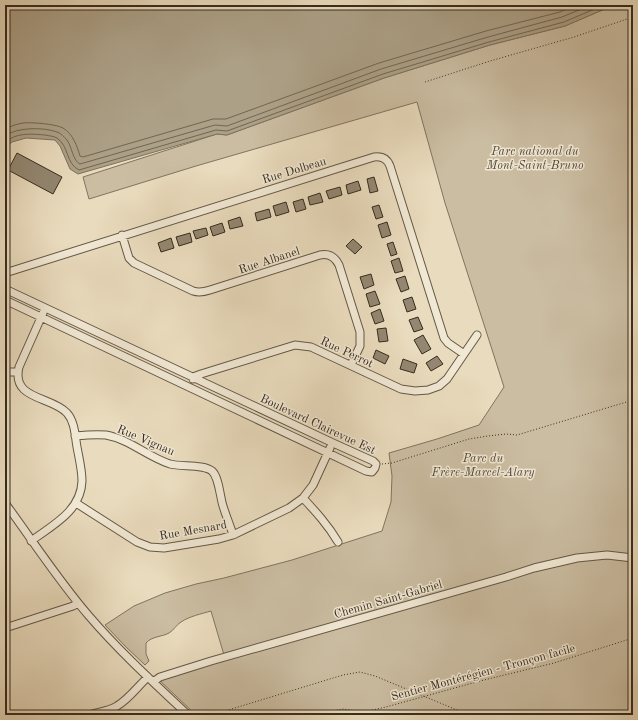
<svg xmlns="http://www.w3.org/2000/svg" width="638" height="720" viewBox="0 0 638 720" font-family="'Old Standard TT',serif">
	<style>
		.green { fill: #cbbda2; stroke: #807460 }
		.water { fill: #aca087; stroke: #7d725d }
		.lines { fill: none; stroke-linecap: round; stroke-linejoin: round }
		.shore { stroke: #716653; stroke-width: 1 }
		.building { fill: #938771; stroke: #362c1f }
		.minor-casing { stroke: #635846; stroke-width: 9 }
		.path { stroke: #362c1f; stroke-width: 1; stroke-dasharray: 1 2; stroke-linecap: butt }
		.minor { stroke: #f1e8d4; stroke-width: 7 }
		.labels { text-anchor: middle; stroke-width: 3; stroke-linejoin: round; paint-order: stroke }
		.park-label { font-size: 12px; font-style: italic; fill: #544939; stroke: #f1e8d4 }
		.street-label { font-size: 12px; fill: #362c1f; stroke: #f1e8d4 }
	</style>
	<rect width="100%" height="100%" fill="#e9dbbd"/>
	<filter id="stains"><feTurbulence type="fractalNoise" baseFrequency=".005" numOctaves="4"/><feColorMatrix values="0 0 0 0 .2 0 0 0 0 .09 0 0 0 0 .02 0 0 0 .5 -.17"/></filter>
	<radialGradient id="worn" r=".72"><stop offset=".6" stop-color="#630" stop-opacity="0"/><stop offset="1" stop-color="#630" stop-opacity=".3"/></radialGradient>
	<path class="green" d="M614 5H633V715H196L155 676 224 655 211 611C201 614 190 616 181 622 176 625 174 630 169 633 162 637 152 636 146 643V654L149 661 145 665 126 647 105 625 134 606 165 593 196 584 224 578 292 560 382 531 391 502 392 476 389 453 437 439 479 425 504 387 445 203 417 102 196 166 89 199 83 177 217 134 227 135 384 78 490 45 565 26Z"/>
	<path class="water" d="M5 5H614L565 26 490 45 384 78 227 135 217 134 78 174 70 169 60 146 55 140 26 138 12 142 5 148Z"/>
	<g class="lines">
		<path class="shore" d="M5 129C11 126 17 124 23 123 31 122 56 124 63 128 73 134 77 146 80 156L83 157 213 119H226L379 63 486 31 560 12 576 5
			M5 136C16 127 44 127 57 132 61 133 64 137 67 140 72 147 73 161 80 164L215 125 227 126 381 69 488 37 562 17 591 5
			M5 143C15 132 32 134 45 135 49 136 54 136 57 138 69 146 66 164 79 170L216 130 227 131 383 74 489 42 564 22 604 5"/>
	</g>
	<path class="building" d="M17 153 62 177 53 194 8 170Z
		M374 177 378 191 370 193 367 179Z
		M358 181 361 190 348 194 346 185Z
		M340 187 342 195 329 199 326 191Z
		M320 193 323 202 310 205 308 197Z
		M303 199 306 209 296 212 293 202Z
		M286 202 289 212 276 216 273 206Z
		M379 205 383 217 376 219 372 207Z
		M269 209 271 217 257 221 255 213Z
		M240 217 243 226 230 229 228 221Z
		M387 222 391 235 382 238 378 225Z
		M222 223 225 232 213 236 210 227Z
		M206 228 208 235 196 239 193 231Z
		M190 233 192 242 179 246 176 237Z
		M171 238 174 248 161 252 158 243Z
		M353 239 362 247 355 254 346 246Z
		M393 242 397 254 391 256 387 244Z
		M399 258 403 271 395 273 391 261Z
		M371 274 374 285 364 289 360 277Z
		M405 276 409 289 401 292 396 279Z
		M375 291 380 304 370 307 366 294Z
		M412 297 416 309 407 312 403 300Z
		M380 309 384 321 375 324 371 313Z
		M418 317 423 329 414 332 409 320Z
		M386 328 388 341 379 342 377 329Z
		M423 335 431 349 422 354 414 340Z
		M376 350 389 356 385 364 373 358Z
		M437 356 443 364 431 371 426 363Z
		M403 359 417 364 414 373 400 369Z"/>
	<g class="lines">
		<g class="minor-casing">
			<path id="minor" d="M122 235 129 258 134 263 193 291C199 293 204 292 210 290L320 255C329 253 335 257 339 265L360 332V346L351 365
				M5 273 374 157C381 156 387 158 390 166L444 338 448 343 464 354
				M5 289 333 443 373 461 376 464 375 468 372 472 366 471 5 300
				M5 372H18
				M193 379V377L201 374 295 345 311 347 401 389 415 391 428 390 439 386 447 379 477 335
				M75 436C85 435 96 434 106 435 129 439 148 457 170 464 181 467 204 464 212 471 219 477 220 497 223 506 226 516 230 525 233 535
				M303 498C316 512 328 525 338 542
				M5 503C33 541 58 580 89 616 119 651 154 683 188 715
				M76 503 137 542 150 547 164 548 219 539 233 535 289 508 303 498 313 485 330 448
				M31 541C53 525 81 511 82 481 82 470 79 458 77 447 75 436 75 422 67 413 51 396 11 400 19 367L43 313
				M5 628 73 606 78 603
				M153 682 160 677 211 661 506 577 534 568 577 558 607 555 633 558
				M89 715C98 712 109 711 117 706 129 699 138 686 148 677"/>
		</g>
		<path class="path" d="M425 82 490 61 574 37 633 17
			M382 464 392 463 469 439 488 436 506 434 517 435 527 432 633 400
			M212 715 343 675 360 672 375 676 469 715
			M313 715 343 709 364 712 386 707 480 681 554 663 633 638
			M626 715 633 713"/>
		<use href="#minor" class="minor"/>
	</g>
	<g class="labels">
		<g class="park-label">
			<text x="535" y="155">Parc national du<tspan x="535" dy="14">Mont-Saint-Bruno</tspan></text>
			<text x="483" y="462">Parc du<tspan x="483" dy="14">Frère-Marcel-Alary</tspan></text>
		</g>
		<g class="street-label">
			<text transform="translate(294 170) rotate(-17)" y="4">Rue Dolbeau</text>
			<text transform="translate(269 260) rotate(-18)" y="4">Rue Albanel</text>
			<text transform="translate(347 352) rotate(25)" y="4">Rue Perrot</text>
			<text transform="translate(318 424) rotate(25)" y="4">Boulevard Clairevue Est</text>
			<text transform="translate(146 440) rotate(23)" y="4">Rue Vignau</text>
			<text transform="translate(193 530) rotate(-10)" y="4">Rue Mesnard</text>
			<text transform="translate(388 599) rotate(-16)" y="4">Chemin Saint-Gabriel</text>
			<text transform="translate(483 672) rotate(-15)" y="4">Sentier Montérégien - Tronçon facile</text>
		</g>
	</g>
	<rect width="638" height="720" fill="none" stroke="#e9dbbd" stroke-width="20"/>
	<rect x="6" y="6" width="626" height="708" fill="none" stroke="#362c1f" stroke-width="2"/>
	<rect x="10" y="10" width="618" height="700" fill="none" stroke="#362c1f"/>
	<rect width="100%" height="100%" filter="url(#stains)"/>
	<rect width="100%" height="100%" fill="url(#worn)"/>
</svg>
